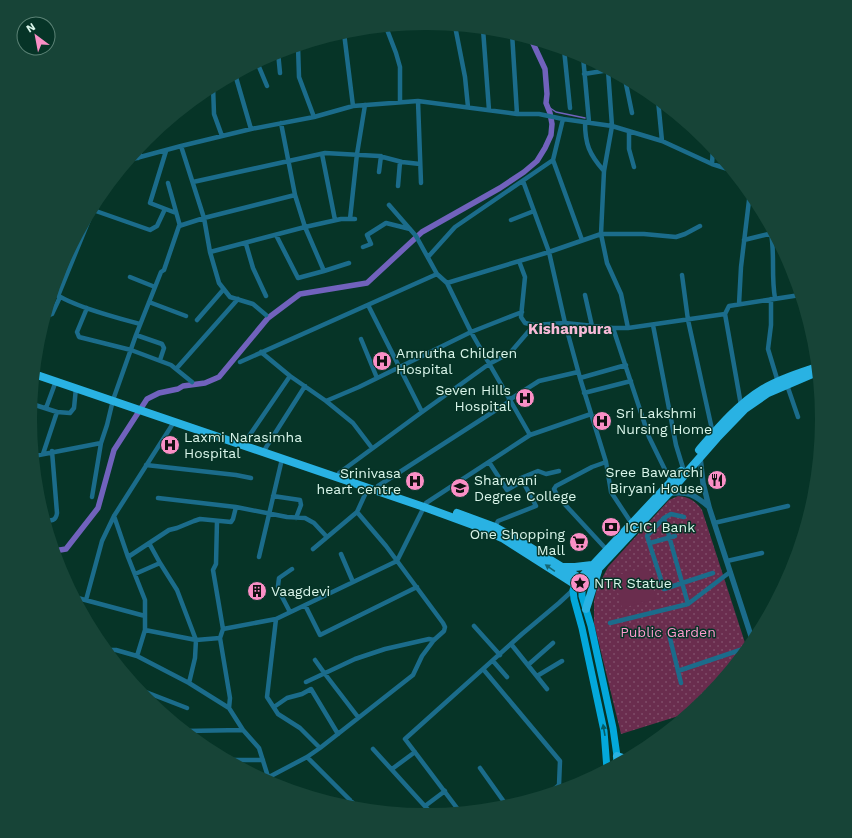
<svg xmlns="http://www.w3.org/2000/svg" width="852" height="838" viewBox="0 0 852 838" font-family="'Work Sans',sans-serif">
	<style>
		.grass { fill: url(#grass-dots) }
		.garden { fill: #6a2d4e }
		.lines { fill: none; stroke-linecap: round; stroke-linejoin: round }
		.stream { stroke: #7162bd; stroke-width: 1.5 }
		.canal { stroke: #7162bd; stroke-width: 5.5 }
		.minor { stroke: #1b6c8b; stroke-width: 4.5 }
		.tertiary { stroke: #1b6c8b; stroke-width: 5.5 }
		.primary { stroke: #03a8db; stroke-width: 7 }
		.trunk { stroke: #29b2e3; stroke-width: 8 }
		.oneway { fill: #146672 }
		.oneway2 { fill: #055d66 }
		.labels { text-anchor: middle; stroke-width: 3; stroke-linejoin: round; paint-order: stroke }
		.poi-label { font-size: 14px; fill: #daf6eb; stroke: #063427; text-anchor: start }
		.park-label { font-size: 14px; fill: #fe9acd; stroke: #063427 }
		.neighbourhood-label { font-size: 15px; font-weight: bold; fill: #f7bad7; stroke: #063427 }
	</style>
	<defs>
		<pattern id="grass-dots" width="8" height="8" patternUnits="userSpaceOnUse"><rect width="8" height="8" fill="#6a2d4e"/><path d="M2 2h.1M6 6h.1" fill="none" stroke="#7f4c68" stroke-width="1.8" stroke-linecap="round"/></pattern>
	</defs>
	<rect width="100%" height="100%" fill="#063427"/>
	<path class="grass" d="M678 496C689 497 696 501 702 510L747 649 708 697 696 704 685 714 621 734 594 623V601L597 588 608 567 669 500Z"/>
	<path class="garden" d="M648 567 656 599 622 608 614 576Z"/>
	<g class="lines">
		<path class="stream" d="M547 106 556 112 585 118"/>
		<path class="canal" d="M54 551 66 549 98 508 114 450 147 399 159 393 178 389 183 386 205 383 219 377 268 318 300 294 367 283 422 232 500 188 524 172 537 161 545 148 551 135 552 124 550 113 546 103 547 94 545 69 531 39"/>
		<path class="minor" d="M455 26 465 77 468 107
			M386 27 396 53 400 67V101
			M483 29 489 110
			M512 33 517 114
			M298 46 299 77 314 117
			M564 49 570 108
			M278 52 280 73
			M583 56 589 122
			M257 62 267 86
			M608 70 612 126 604 171 601 234 607 263 621 294 628 328
			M235 74 251 129
			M584 74 609 70
			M625 79 632 113
			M213 86 214 114 222 136
			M658 100 662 141
			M418 101 421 183
			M353 106 344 33 356 31V30
			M563 119 553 160 582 240
			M585 122C585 144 589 154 604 171
			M281 123 295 195 305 227 324 271 349 263
			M629 131V149L634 167
			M181 146 204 218 210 252 219 283 230 297 253 304 266 315
			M166 151 150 203 176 213
			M322 154 335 220
			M138 158 143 143
			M129 160 181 146 251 129 314 117 353 106 418 101 517 114H539L563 119 612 126 662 141 712 164 731 170
			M712 164 713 148
			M379 172 381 156
			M523 181 549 252 565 323 580 378 606 462 611 492 632 524
			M193 182 325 153 379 156 402 162 420 164
			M168 183 180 226
			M398 186 400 162
			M95 202 93 210 150 230 157 226 165 209
			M389 205 416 236 437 274
			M350 219 357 154 365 105
			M511 220 534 211
			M771 233C775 255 771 276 775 298
			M276 235 298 278 324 271
			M744 240 773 233
			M246 244 253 268 266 296
			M363 247 371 244 367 235 386 223 410 229
			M210 252 305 227 341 219H355
			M428 257 455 227 553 160
			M519 261 525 277 521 317 525 323 534 325
			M682 275 688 320 713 434
			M130 277 155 287
			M447 283 471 332 530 435 591 414
			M53 291C63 304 122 319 140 324
			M585 295 592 326
			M58 296 93 210
			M771 299V325L768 349 778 382
			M149 302 186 316
			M739 304 741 267 750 192
			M368 305 422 412
			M87 308 77 332 79 337 131 350 171 365 192 382
			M725 314 741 405
			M45 317 52 314 60 297
			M197 320 223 290
			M653 325 676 445 683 468
			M613 328 649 437 671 482
			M136 335 162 344 164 348 160 360
			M361 339 377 378
			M240 362 437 274 447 283 549 252 601 234H644L676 237 685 234 700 226
			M176 369 238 299
			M290 376 326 401 359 387 471 332 522 312
			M580 378 626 365
			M787 385 798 417
			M584 393 631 381
			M509 400 539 381 578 372
			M326 401 353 423 372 448
			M32 404 57 412 70 413 74 408 76 388
			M46 408 56 381
			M245 442 290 376 261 352
			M265 449 305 386
			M43 454 57 412
			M34 456 101 443
			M489 462 507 490 519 483 521 478 538 471 546 474 559 471
			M606 462 592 467 556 486 554 489 558 497 607 550
			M146 465 236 475 251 478
			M339 473 422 412 489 364 510 353 534 325 565 323 613 328H628L725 314 729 306 800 295
			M378 486 510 401
			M273 496 300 500 301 505 296 518
			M92 497 101 443 107 425 113 400 136 335 161 272 164 270 179 226 204 218 295 195
			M158 498 236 507 287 517 305 518 314 523 327 537
			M114 516 128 557 145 600V630L137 656
			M684 517 671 514 664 518 647 536 664 589 713 573
			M664 518 688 604
			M45 520C51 521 56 521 57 513L52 451
			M714 523 788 506
			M495 527 498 521 503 519 536 506 521 478
			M149 543 160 563
			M650 543 675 536
			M313 549 357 512 368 488
			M341 554 353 582
			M128 557 169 530 177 528 194 521 200 519 231 522 233 519 236 507
			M259 557 282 459
			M727 561 762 553
			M135 574 160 563 177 590 196 640 195 658 189 683
			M74 597 145 616
			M86 600 102 541 114 516 174 422
			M305 605 320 635 417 587
			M290 612 279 591 278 586 279 578 292 569
			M276 619 267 697 278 714 300 728 320 748
			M610 623 688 604 730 572
			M474 626 500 655
			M223 629 276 619 397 561 426 503 530 435
			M145 630 196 640 220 638 223 629 213 570 216 564 217 521
			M669 634 681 683
			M220 638 230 698 229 708
			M511 644 547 689
			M106 650H116L137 656 189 683 229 708 243 730
			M315 660 325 674 358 717
			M493 661 507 677
			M528 665 553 643
			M483 669 560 761 559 785 562 790
			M678 671 749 647
			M537 676 562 661
			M306 682 355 659 385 649 429 639 434 640
			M138 689 187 708
			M274 707 287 698 302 694 311 689 338 734
			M185 731 243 730 259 748 270 783
			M373 749 432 814
			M307 757 358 808
			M229 760H263
			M480 768 507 806
			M392 769 415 752
			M262 778 269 777 307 757 320 748 413 675 422 656 434 640 444 631 445 627 443 623 386 546 357 512
			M550 793 559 785
			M345 806 350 800
			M425 806 445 791
			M460 812 405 739 522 634 559 603 573 590"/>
		<path class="tertiary" d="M700 457 703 483 709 507 753 642
			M668 494C687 490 695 495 709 507"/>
		<path class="primary" d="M575 584 573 590 574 599 582 628 604 731 607 769
			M582 589V596L591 626 613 728 617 756 616 764"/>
		<path class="trunk" d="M34 374 424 507 473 525 502 538 582 589 586 582 668 494 717 438 745 409 768 393 817 372
			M699 450C718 428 738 404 763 389 779 379 799 373 817 367
			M457 513 495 527 515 538 586 582
			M564 567H575L592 565
			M577 582 681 471
			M586 609 598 571
			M617 756 626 759"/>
	</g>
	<defs><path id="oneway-solid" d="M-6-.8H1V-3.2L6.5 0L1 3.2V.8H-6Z"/></defs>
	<use class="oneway" href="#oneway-solid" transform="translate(550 568) rotate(-145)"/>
	<use class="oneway2" href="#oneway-solid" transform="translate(604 730) rotate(-100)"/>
	<defs>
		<g id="hospital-disc" transform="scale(1)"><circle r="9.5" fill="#fa8fc6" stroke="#063427"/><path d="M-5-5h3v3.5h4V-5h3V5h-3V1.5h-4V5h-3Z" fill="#111"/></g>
		<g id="restaurant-disc" transform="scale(1)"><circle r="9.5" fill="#fa8fc6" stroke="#063427"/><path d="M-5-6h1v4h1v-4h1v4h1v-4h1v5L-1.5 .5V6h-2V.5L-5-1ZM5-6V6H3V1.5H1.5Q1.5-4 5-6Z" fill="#111"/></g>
		<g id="university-disc" transform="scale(1)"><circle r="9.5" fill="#fa8fc6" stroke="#063427"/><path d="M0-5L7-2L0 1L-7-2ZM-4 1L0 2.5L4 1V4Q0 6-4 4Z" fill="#111"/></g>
		<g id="bank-disc" transform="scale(1)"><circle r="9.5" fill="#fa8fc6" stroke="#063427"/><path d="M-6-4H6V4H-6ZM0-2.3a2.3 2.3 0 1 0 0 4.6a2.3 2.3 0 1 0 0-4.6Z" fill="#111"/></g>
		<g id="supermarket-disc" transform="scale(1)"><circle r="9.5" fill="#fa8fc6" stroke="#063427"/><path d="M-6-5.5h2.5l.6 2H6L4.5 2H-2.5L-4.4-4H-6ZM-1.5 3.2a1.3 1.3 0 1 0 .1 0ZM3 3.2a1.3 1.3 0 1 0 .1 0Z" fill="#111"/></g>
		<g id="sight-disc" transform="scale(1)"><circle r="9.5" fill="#fa8fc6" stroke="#063427"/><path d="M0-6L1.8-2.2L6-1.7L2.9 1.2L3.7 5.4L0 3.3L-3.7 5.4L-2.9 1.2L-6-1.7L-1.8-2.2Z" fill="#111"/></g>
		<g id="building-disc" transform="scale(1)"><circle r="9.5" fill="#fa8fc6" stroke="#063427"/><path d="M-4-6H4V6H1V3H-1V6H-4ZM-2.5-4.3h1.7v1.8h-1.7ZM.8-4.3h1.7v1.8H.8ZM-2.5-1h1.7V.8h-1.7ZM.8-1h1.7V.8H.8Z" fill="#111"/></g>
	</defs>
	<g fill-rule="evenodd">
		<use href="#hospital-disc" x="382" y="361"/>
		<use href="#hospital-disc" x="525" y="398"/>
		<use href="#hospital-disc" x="602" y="421"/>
		<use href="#hospital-disc" x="170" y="445"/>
		<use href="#restaurant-disc" x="717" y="480"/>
		<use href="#hospital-disc" x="415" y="481"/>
		<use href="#university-disc" x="460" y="488"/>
		<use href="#bank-disc" x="611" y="527"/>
		<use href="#supermarket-disc" x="579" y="542"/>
		<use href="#sight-disc" x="580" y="583"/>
		<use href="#building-disc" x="257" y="591"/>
	</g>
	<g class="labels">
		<g class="poi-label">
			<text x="396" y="358">Amrutha Children<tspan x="396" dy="16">Hospital</tspan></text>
			<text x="511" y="395" text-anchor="end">Seven Hills<tspan x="511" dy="16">Hospital</tspan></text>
			<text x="616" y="418">Sri Lakshmi<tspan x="616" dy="16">Nursing Home</tspan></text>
			<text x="184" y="442">Laxmi Narasimha<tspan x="184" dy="16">Hospital</tspan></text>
			<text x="703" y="477" text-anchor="end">Sree Bawarchi<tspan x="703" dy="16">Biryani House</tspan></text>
			<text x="401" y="478" text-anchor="end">Srinivasa<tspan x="401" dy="16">heart centre</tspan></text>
			<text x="474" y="485">Sharwani<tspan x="474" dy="16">Degree College</tspan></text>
			<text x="625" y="532">ICICI Bank</text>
			<text x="565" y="539" text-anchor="end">One Shopping<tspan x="565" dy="16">Mall</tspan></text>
			<text x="594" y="588">NTR Statue</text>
			<text x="271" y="596">Vaagdevi</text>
		</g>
		<g class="park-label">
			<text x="668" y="637">Public Garden</text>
		</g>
		<g class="neighbourhood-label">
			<text x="570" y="334">Kishanpura</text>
		</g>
	</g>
	<path d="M0 0H852V838H0ZM37 419a389 389 0 1 1 778 0a389 389 0 1 1-778 0Z" fill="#174437" fill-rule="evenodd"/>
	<g transform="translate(36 36) rotate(328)"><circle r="19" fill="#063427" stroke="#5b8275"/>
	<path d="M0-3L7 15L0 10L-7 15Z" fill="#fa8fc6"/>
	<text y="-6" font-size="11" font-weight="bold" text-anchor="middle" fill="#daf6eb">N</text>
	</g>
</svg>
